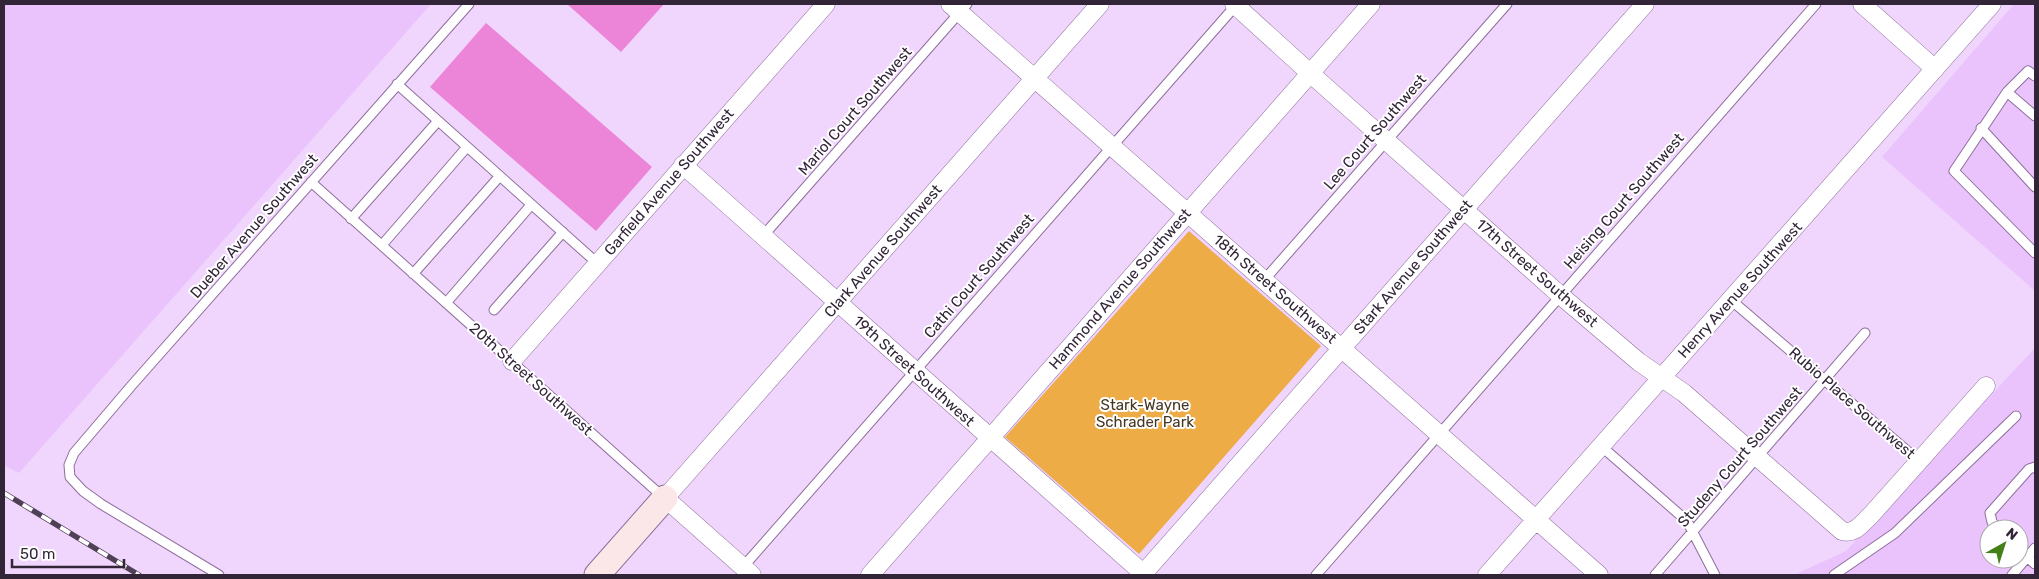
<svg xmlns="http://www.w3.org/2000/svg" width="2039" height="579" viewBox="0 0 2039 579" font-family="Rubik,sans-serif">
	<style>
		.built { fill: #eac3fc; fill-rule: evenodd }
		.green { fill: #edac46 }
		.building { fill: #ec84d7 }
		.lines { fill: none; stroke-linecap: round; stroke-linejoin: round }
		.lane-casing { stroke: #8e6f9c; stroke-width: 11 }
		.street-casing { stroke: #8e6f9c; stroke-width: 19 }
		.secondary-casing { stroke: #8e6f9c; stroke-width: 27 }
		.lane { stroke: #fff; stroke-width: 9 }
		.street { stroke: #fff; stroke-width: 18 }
		.secondary { stroke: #fce7e8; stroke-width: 25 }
		.rail-casing { stroke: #4f4056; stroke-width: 5.5 }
		.rail { stroke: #fff; stroke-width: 4; stroke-dasharray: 11; stroke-linecap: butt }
		.labels { text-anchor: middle; stroke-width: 4; stroke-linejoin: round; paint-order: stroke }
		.street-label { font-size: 15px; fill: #322538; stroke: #fff }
		.park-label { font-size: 15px; fill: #463723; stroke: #fff }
	</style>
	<rect width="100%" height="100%" fill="#f0d5fd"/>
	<path class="built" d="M4 4H431L19 473 4 465Z
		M2014 4H2035V291L1882 157Z
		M2035 348V575H1794L1846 551ZM1989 529H2019V559H1989Z"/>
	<path class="green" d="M1189 231 1321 346 1139 554 1005 437Z"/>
	<path class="building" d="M567 4H664L621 52Z
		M486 23 652 167 596 231 430 87Z"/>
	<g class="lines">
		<g class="lane-casing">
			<path id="lane" d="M2035 76 2028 71 2007 92 1954 171 2035 253
				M397 84 597 263
				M2007 92 2035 116
				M1981 128 2035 187
				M311 182 663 497
				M351 219 438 121
				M763 236 967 4
				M382 245 467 147
				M413 274 499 177
				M1265 279 1507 4
				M1731 300 1919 461
				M446 303 531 205
				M494 310 563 232
				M1601 446 1687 521 1715 575
				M1999 529 1992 522 1990 513 2029 469 2035 467
				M2019 550 2035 564
				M743 567 1237 4
				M219 575 101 504 83 491 70 477 69 465 74 453 132 385 469 4
				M1316 575 1816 4
				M1655 575 1865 333
				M1834 575 1895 533 2016 416
				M2012 575 2035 548"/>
		</g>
		<g class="street-casing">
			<path id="street" d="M950 4 1599 575
				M1234 4 1311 74 1560 295 1639 362 1684 393 1842 531C1855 535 1862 523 1871 515L1986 386
				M1862 4 1935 69
				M683 165 1145 575
				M512 361 826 4
				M752 575 665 498 1100 4
				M870 575 1371 4
				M1142 575 1645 4
				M1487 575 1992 4"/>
		</g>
		<g class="secondary-casing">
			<path id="secondary" d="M597 575 665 498"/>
		</g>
		<use href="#lane" class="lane"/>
		<use href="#street" class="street"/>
		<use href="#secondary" class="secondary"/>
		<g class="rail-casing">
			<path id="rail" d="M4 493 139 575"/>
		</g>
		<use href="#rail" class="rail"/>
	</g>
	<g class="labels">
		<g class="street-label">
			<text transform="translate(855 111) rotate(-49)" y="5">Mariol Court Southwest</text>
			<text transform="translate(1375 132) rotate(-49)" y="5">Lee Court Southwest</text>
			<text transform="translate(669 182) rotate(-49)" y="5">Garfield Avenue Southwest</text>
			<text transform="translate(1624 201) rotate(-49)" y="5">Heising Court Southwest</text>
			<text transform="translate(254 226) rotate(-49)" y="5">Dueber Avenue Southwest</text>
			<text transform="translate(883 251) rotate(-49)" y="5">Clark Avenue Southwest</text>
			<text transform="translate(1413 267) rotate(-49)" y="5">Stark Avenue Southwest</text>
			<text transform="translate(1537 273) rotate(41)" y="5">17th Street Southwest</text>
			<text transform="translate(979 276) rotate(-49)" y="5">Cathi Court Southwest</text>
			<text transform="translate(1120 289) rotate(-49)" y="5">Hammond Avenue Southwest</text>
			<text transform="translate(1275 289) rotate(41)" y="5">18th Street Southwest</text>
			<text transform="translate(1740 290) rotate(-48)" y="5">Henry Avenue Southwest</text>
			<text transform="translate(914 371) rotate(42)" y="5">19th Street Southwest</text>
			<text transform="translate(531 379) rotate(42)" y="5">20th Street Southwest</text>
			<text transform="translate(1852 403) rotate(41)" y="5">Rubio Place Southwest</text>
			<text transform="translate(1740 457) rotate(-49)" y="5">Studeny Court Southwest</text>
		</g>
		<g class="park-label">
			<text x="1145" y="410">Stark-Wayne<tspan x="1145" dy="17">Schrader Park</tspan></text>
		</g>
	</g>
	<rect width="2039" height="579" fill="none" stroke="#322538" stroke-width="10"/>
	<g transform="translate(2004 544) rotate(39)"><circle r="24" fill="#ffffff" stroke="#ada8af"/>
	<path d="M0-4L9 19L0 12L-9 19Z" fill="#457f19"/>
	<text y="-8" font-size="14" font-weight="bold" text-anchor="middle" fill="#322538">N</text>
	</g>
	<path d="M12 559v8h112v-8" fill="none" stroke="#322538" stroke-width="2.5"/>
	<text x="20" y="559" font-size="15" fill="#322538" stroke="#ffffff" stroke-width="4" paint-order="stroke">50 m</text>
</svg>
